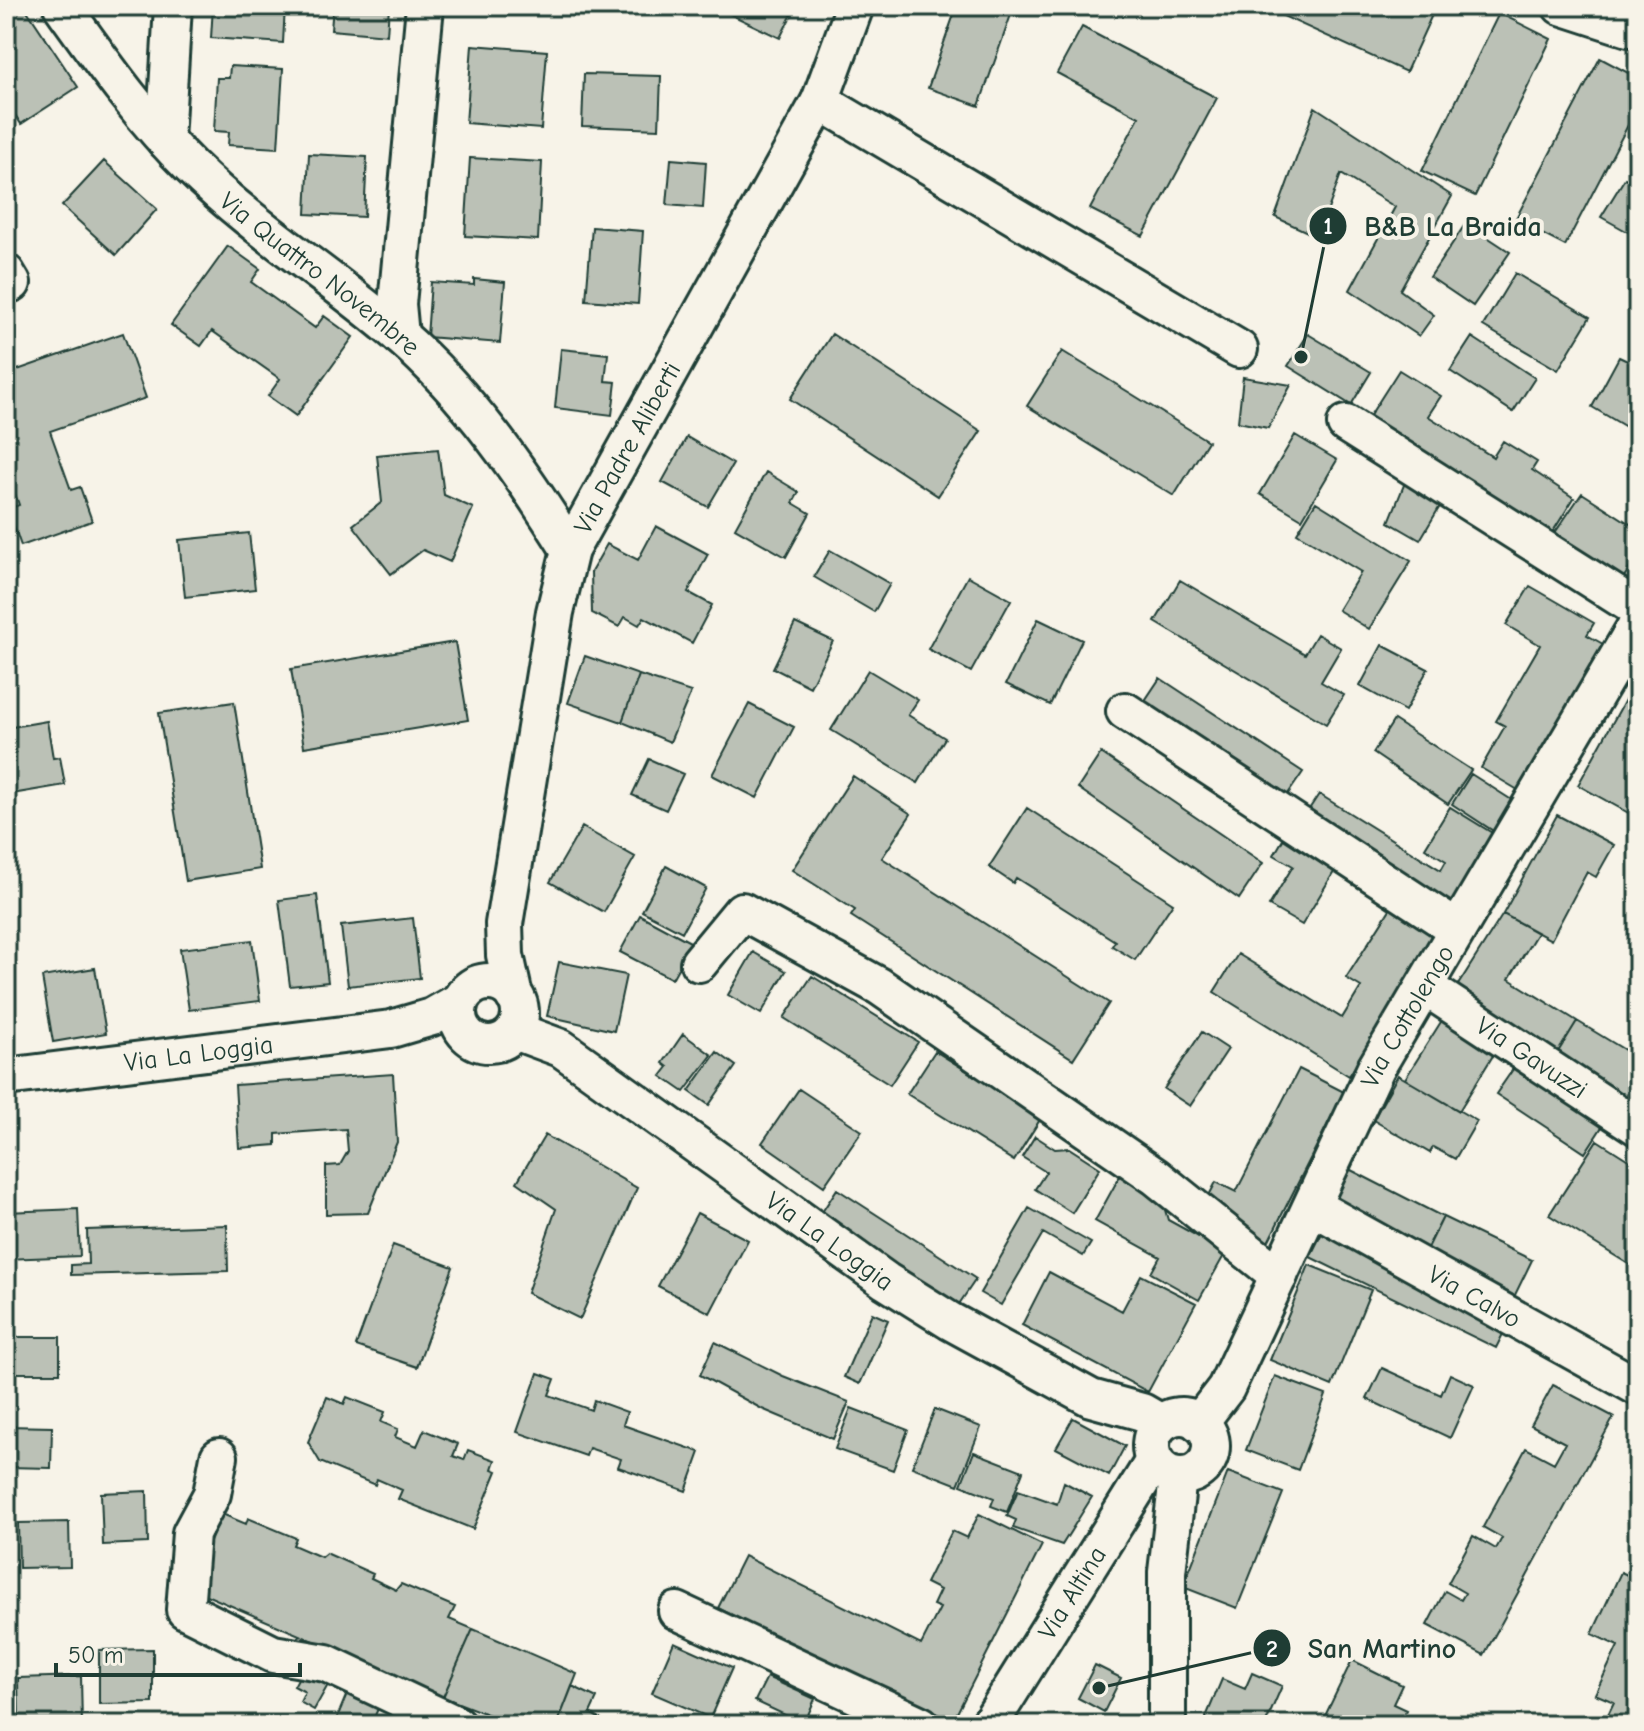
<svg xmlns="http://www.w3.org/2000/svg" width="1644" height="1731" viewBox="0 0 1644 1731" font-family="'Comic Neue',sans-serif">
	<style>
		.building { fill: #bbc1b6; stroke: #1f3d34; stroke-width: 2 }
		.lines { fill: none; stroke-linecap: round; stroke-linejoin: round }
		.minor-casing { stroke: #1f3d34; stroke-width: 42 }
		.minor { stroke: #f7f3e8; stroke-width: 36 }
		.labels { text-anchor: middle; stroke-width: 8; stroke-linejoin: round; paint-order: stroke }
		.street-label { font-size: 26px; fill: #1f3d34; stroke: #f7f3e8 }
		.leader { fill: none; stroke: #1f3d34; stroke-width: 3 }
		.callout-dot { fill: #1f3d34; stroke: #f7f3e8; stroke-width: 3 }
		.mark-label { font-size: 24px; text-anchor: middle; font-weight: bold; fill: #fff }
		.callout-label { font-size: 28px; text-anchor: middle; font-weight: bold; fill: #1f3d34; stroke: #f7f3e8; stroke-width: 8; stroke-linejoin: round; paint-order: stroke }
	</style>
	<rect width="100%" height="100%" fill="#f7f3e8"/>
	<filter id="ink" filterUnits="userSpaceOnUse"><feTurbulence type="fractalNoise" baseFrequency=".0125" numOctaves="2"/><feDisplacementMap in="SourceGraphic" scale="16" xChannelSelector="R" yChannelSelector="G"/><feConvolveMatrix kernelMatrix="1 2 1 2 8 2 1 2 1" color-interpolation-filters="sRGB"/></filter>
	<g filter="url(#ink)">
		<path class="building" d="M6 6H24L78 87 21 124 6 101Z
			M213 6H285L283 43 211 38Z
			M333 6H389L387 35 331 30Z
			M713 6H796L780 38Z
			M957 6H1014L979 106 928 88Z
			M1261 6H1436L1406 72Z
			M1499 13 1551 39 1475 196 1422 171Z
			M1082 27 1217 98 1143 236 1090 209 1139 117 1057 73Z
			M472 45 547 51 541 129 466 123Z
			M1600 58 1638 78V106L1565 246 1515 220Z
			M230 66 283 69 278 148 228 145 229 132 214 131 217 78H229Z
			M584 74 661 76 659 129 582 126Z
			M1315 107 1452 196 1400 290 1434 315 1419 336 1350 290 1395 207 1341 174 1318 237 1275 217Z
			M309 154 367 157 364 217 306 214Z
			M470 158 542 162 538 240 465 236Z
			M671 159 706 162 703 208 667 205Z
			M104 161 157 209 116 255 62 206Z
			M1625 178 1638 185V215L1628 232 1601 217Z
			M1466 223 1510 252 1473 306 1430 277Z
			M592 227 643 231 638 304 586 300Z
			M228 246 260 269 251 282 315 328 324 316 353 337 296 416 268 396 280 379 212 331 201 346 171 325Z
			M1515 273 1590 317 1558 370 1483 326Z
			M474 279 505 282 500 343 427 337 431 282 474 285Z
			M123 333 146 398 50 431 71 490 80 487 92 521 21 546 8 509 19 505 6 468V374Z
			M832 334 981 431 938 496 790 399Z
			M1308 334 1371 372 1351 405 1288 366Z
			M1472 337 1535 378 1513 412 1450 371Z
			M561 349 608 354 605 381 616 382 612 415 555 408Z
			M1062 351 1208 441 1174 496 1027 406Z
			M1619 357 1638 366V434L1592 407Z
			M1399 370 1441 396 1428 416 1493 457 1503 441 1537 462 1532 470 1574 498 1547 541 1364 425Z
			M1243 377 1291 385 1268 428 1238 422Z
			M1295 435 1337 460 1302 519 1260 494Z
			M687 437 733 464 708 507 662 482Z
			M438 449 444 495 473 508 450 562 423 550 391 574 353 525 382 502 377 455Z
			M1410 470 1446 496 1420 540 1389 522Z
			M766 472 799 492 793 503 810 513 786 557 735 528Z
			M1582 493 1638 529V555L1617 588 1548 543Z
			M1316 502 1411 561 1369 629 1338 610 1361 572 1297 533Z
			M656 526 708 554 688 592 712 605 692 643 644 617 639 625 625 617 619 627 592 613 591 572 607 544 638 560Z
			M249 533 255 589 185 597 179 540Z
			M830 550 890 584 874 612 814 577Z
			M968 576 1011 600 971 672 928 649Z
			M1180 580 1305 654 1317 634 1341 648 1321 682 1344 695 1326 724 1155 622Z
			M1530 586 1594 623 1587 635 1610 648 1523 793 1481 768 1505 726 1496 721 1540 645 1506 625Z
			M1038 619 1082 640 1050 705 1006 684Z
			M795 623 833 641 810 687 773 668Z
			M455 642 468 720 304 747 291 669Z
			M1382 645 1428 669 1405 711 1360 686Z
			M585 656 639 675 622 722 568 703Z
			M868 670 918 700 908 715 945 738 918 783 831 730Z
			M639 675 691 692 670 742 622 722Z
			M1160 678 1303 772 1279 807 1136 714Z
			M1636 680 1638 809 1634 816 1578 785Z
			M234 702 260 869 186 881 159 713Z
			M749 704 794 727 757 798 712 775Z
			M1394 720 1471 770 1448 804 1373 753Z
			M47 721 53 758 60 757 65 785 6 795V728Z
			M1101 753 1263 863 1239 899 1078 788Z
			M649 759 683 774 666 810 632 795Z
			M1471 774 1518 804 1498 834 1452 804Z
			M853 776 911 814 882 858 1109 1003 1073 1059 851 916 855 910 792 870Z
			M1319 794 1441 870 1446 861 1425 848 1450 807 1497 836 1450 912 1302 820Z
			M1027 808 1173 903 1135 960 1112 946 1115 941 1016 878 1013 883 989 867Z
			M1557 815 1614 845 1596 877 1587 872 1551 940 1503 914Z
			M1291 826 1343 857 1302 925 1269 906 1293 866 1274 855Z
			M582 827 635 857 604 912 550 882Z
			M666 866 706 888 682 932 642 911Z
			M317 895 328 982 290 986 279 900Z
			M1394 903 1440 932 1349 1076 1214 992 1238 954 1342 1018 1361 987 1346 978Z
			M1503 914 1537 933 1509 979 1577 1021 1553 1060 1451 996Z
			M640 915 692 943 672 979 620 952Z
			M413 918 420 978 348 986 341 926Z
			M6 921 13 971 8 972 11 997 6 998Z
			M252 940 260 1001 189 1010 180 949Z
			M753 952 786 971 761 1014 728 995Z
			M559 962 626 975 614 1031 547 1016Z
			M95 968 106 1033 53 1042 42 977Z
			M812 976 918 1042 890 1085 784 1018Z
			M1444 1017 1497 1049 1459 1111 1405 1079Z
			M1577 1021 1638 1058V1116L1553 1060Z
			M1202 1032 1228 1049 1190 1106 1164 1089Z
			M683 1034 712 1055 684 1092 661 1076 668 1067 663 1063Z
			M935 1051 1041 1118 1014 1161 907 1094Z
			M717 1052 736 1066 709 1105 689 1091Z
			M1520 1059 1609 1116 1585 1153 1496 1094Z
			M1299 1069 1344 1092 1267 1244 1204 1205 1216 1182 1236 1192Z
			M393 1074 397 1142 368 1213 326 1214V1166L340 1165 348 1151 346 1129 276 1134V1145L239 1148 235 1085Z
			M1398 1075 1477 1121 1455 1159 1433 1147 1430 1153 1373 1120Z
			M799 1089 862 1131 824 1186 762 1143Z
			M545 1135 637 1188 580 1319 527 1293 556 1209 517 1182Z
			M1035 1136 1055 1149 1069 1148 1100 1168 1072 1213 1035 1189 1046 1172 1022 1157Z
			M1597 1140 1638 1166V1270L1549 1215Z
			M1347 1168 1443 1217 1422 1258 1327 1208Z
			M1122 1172 1160 1193 1168 1220 1226 1252 1199 1300 1151 1273 1160 1257 1095 1221Z
			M837 1189 976 1279 953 1313 815 1223Z
			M1029 1208 1091 1243 1083 1256 1043 1233 1001 1305 980 1293Z
			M78 1209 80 1256 6 1259V1212Z
			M697 1213 748 1240 710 1313 658 1286Z
			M1443 1217 1532 1260 1514 1297 1425 1254Z
			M227 1225 228 1271 71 1275V1265L88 1264 87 1230Z
			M1325 1227 1511 1318 1496 1348 1310 1257Z
			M393 1245 453 1267 417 1367 356 1346Z
			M1309 1265 1371 1290 1332 1386 1270 1360Z
			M1049 1272 1122 1311 1141 1275 1196 1303 1148 1392 1022 1325Z
			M872 1313 888 1320 860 1384 844 1377Z
			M8 1337H60V1373H8Z
			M715 1342 783 1376 849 1402 833 1439 762 1409 700 1375Z
			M1382 1368 1441 1395 1450 1374 1474 1385 1450 1438 1367 1399Z
			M538 1373 555 1379 549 1395 591 1410 594 1400 627 1412 623 1425 700 1452 686 1491 618 1467 621 1459 589 1448 586 1456 517 1432Z
			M1275 1376 1326 1395 1298 1470 1246 1450Z
			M1553 1385 1614 1417 1484 1655 1427 1625 1445 1591 1461 1600 1465 1593 1448 1583 1473 1536 1496 1549 1502 1538 1483 1527 1526 1448 1554 1463 1565 1443 1531 1425Z
			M327 1397 344 1404 347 1397 385 1412 381 1422 398 1429 395 1437 417 1446 424 1430 458 1444 453 1456 464 1460 468 1450 495 1460 492 1469 497 1471 473 1529 398 1499 402 1490 377 1479 375 1485 320 1462 308 1442Z
			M851 1408 908 1430 893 1470 835 1449Z
			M935 1409 981 1427 958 1485 912 1467Z
			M1073 1418 1125 1446 1109 1476 1056 1448Z
			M6 1426 52 1427 51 1468 6 1467Z
			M974 1452 1023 1471 1007 1512 991 1506 994 1498 961 1485Z
			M1228 1472 1283 1493 1237 1608 1183 1587Z
			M1064 1482 1092 1497 1062 1545 1013 1528 1016 1520 1007 1516 1018 1490 1057 1504Z
			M147 1491 148 1543 103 1545 101 1493Z
			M222 1514 246 1524 248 1518 296 1538 293 1545 321 1557 326 1553 373 1574 371 1578 396 1590 401 1584 455 1607 449 1619 473 1629 443 1697 190 1588Z
			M979 1514 1042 1545 951 1725 718 1608 744 1556 921 1645 940 1608 933 1605 940 1590 926 1583 952 1531 967 1538Z
			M69 1522 70 1567 19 1568 18 1523Z
			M1621 1572 1638 1580V1725H1603L1614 1702 1595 1694 1618 1646 1592 1634Z
			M473 1629 577 1674 557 1725H515L443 1697Z
			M674 1642 732 1668 710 1718 652 1693Z
			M153 1649V1703L99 1704V1650Z
			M1352 1660 1402 1685 1393 1704 1406 1710 1400 1722 1407 1725H1333L1323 1720Z
			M1095 1665 1121 1678 1104 1712 1078 1698Z
			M302 1671 328 1685 314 1710 300 1702 305 1692 294 1686Z
			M1252 1673 1282 1686 1265 1725H1209L1206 1717 1222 1679 1245 1689Z
			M81 1676 82 1725H19L18 1678Z
			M767 1677 815 1699 804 1724 755 1701Z
			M572 1686 597 1698 590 1713 611 1725H557Z
			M348 1691 380 1704 371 1725H334Z
			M845 1715 865 1725H840Z"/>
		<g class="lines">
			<g class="minor-casing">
				<g id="minor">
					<path id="s1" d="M62 6C102 62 142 119 191 167 255 230 332 277 400 336 468 395 522 473 570 550"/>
					<path d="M1561 6 1629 28 1638 25"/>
					<path d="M820 101 1239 349"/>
					<path d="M165 140 173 6"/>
					<path d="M6 273 12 283"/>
					<path d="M400 336 397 304 425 6"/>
					<path d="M1346 424 1638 609"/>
					<path d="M1125 711 1457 929"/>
					<path d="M699 963 742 911 879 986 1156 1177 1279 1276"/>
					<circle cx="489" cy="1013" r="31"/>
					<path id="s2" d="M1425 987 1638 1127"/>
					<path id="s3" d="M514 996 505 955 504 924 555 612 570 550 820 101 855 6"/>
					<path id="s4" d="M515 1031 561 1048 886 1281 950 1321 1091 1398 1142 1412 1161 1423"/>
					<path id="s5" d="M6 1077 391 1029 432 1017 460 1001"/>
					<path id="s6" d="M1312 1206 1638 1387"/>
					<circle cx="1181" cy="1446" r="30"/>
					<path id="s7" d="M1199 1423 1226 1388 1376 1068 1638 623"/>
					<path d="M219 1457 212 1494 191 1533 185 1610 273 1654 326 1663 457 1725"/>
					<path d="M677 1611 921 1725"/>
					<path id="s8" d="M989 1725 1154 1461"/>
					<path d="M1167 1725V1572L1178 1477"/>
				</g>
			</g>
			<use href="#minor" class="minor"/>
		</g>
	</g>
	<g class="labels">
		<g class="street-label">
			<text dy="9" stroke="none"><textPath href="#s1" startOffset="374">Via Quattro Novembre</textPath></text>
			<text dy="9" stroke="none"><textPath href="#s3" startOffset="570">Via Padre Aliberti</textPath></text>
			<text dy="9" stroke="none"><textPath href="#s7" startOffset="458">Via Cottolengo</textPath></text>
			<text dy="9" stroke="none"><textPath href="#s5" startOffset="194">Via La Loggia</textPath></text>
			<text dy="9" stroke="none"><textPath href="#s2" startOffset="128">Via Gavuzzi</textPath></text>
			<text dy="9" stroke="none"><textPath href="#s4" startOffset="380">Via La Loggia</textPath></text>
			<text dy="9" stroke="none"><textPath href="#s6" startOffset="186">Via Calvo</textPath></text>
			<text dy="9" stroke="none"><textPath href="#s8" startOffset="156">Via Altina</textPath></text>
		</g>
	</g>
	<path class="leader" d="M1301 357L1328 226M1099 1688L1272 1648"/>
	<g class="callout-dot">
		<circle cx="1301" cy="357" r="8"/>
		<circle cx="1099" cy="1688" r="8"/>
		<circle cx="1328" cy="226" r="20"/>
		<circle cx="1272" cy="1648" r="20"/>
	</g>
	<g class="mark-label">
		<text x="1328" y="234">1</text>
		<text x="1272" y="1657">2</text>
	</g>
	<g class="callout-label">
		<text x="1453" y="236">B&amp;B La Braida</text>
		<text x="1382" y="1658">San Martino</text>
	</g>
	<rect width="1644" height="1731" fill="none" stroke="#f7f3e8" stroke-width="32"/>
	<rect x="16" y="16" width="1612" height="1699" fill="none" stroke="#1f3d34" stroke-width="3" filter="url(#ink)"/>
	<path d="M56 1663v12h244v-12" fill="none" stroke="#1f3d34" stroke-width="4"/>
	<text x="68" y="1663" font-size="24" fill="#1f3d34" stroke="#f7f3e8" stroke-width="6" paint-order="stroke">50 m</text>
</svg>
